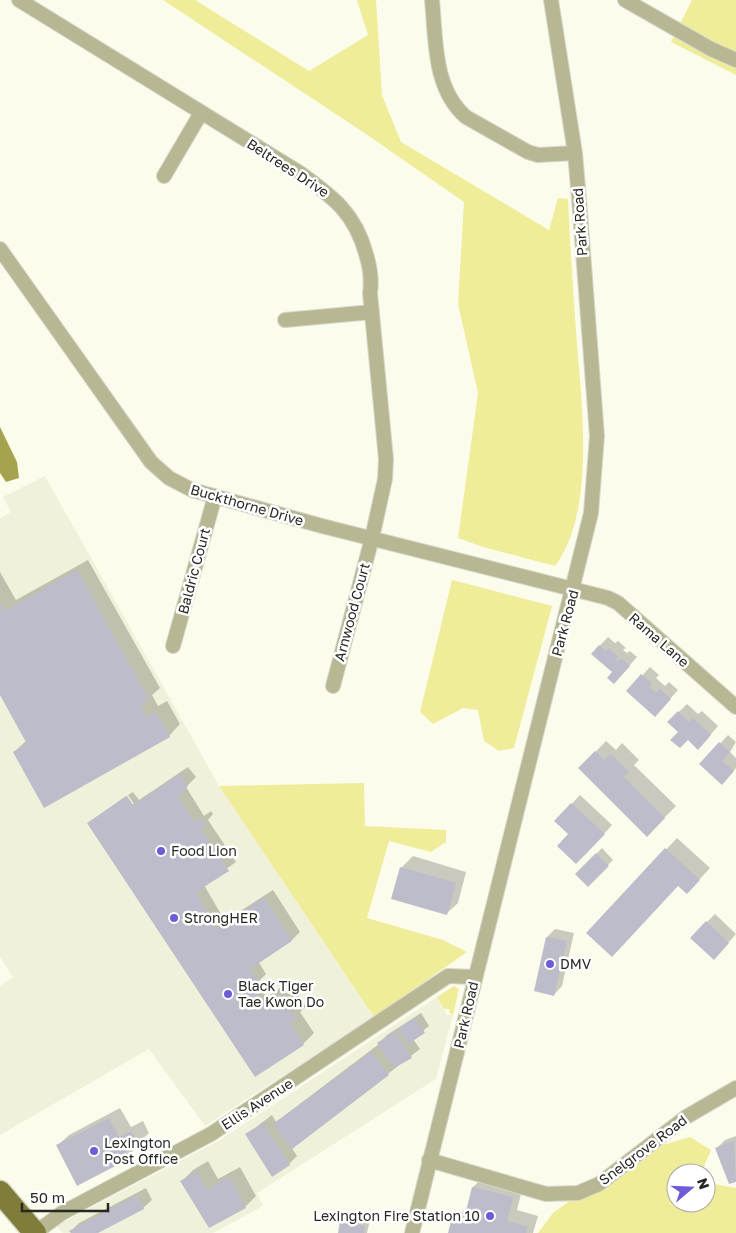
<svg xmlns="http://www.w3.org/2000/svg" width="736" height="1233" viewBox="0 0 736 1233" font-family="'Golos Text',sans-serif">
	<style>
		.built { fill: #f0f1da }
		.green { fill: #efed99 }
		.water { fill: #a6a34f }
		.shadow { fill: #0003 }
		.building { fill: #bcbcca }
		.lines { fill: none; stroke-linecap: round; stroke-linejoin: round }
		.minor-casing { stroke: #d6d6c9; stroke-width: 16 }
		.primary-casing { stroke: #d6d6c9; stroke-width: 25 }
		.minor { stroke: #b7b794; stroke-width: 14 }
		.primary { stroke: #7f7d39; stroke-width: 22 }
		.poi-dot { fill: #6c5cd6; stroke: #fff; stroke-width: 2 }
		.labels { text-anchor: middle; stroke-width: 5; stroke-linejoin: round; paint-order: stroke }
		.street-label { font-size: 14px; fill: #282823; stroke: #fff }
		.poi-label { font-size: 14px; fill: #282823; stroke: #fff; text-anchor: start }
	</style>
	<rect width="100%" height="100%" fill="#fcfced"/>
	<path class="built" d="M45 476 219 786 374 1017 205 1126 149 1049 0 1135V986L13 977 0 957V518L11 512 3 497Z
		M437 997 447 1015H453L436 1079 257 1193 263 1206 213 1233H63L56 1226 220 1140Z"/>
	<path class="green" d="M163 0H195L309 71 368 35 357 0H376L382 95 401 142 549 230 558 198 568 199C570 244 573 288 576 332 581 399 597 510 555 566L483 547 458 538 478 393 458 304 464 202 363 132Z
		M692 0H736V75L671 42Z
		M452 580 552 606 514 748 499 751 484 741 478 710 463 708 433 724 420 712Z
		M364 783 365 826 446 830V842L431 852 389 841 367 918 443 940 467 952 374 1017 219 786Z
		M454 986 459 989 453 1015 450 1014 449 1009H444L437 997Z
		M690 1137 711 1150 703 1169 706 1173H676V1203H706V1173L714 1184 736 1188V1233H538L553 1213 651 1142 666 1144Z"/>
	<path class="water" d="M0 427 17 462 19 478 6 482 0 473Z"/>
	<path class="shadow" d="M88 560 160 688 152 695 158 706 167 701 180 724 169 736 44 806 14 752 27 740 0 692V572L16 600Z
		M608 637 615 643 618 641 626 648 623 650 627 653 630 651 637 657 622 674 613 672 592 654Z
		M650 667 659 675 656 678 665 686 669 682 678 690 663 707 628 691Z
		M687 704 698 714 702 711 718 726 706 740 679 732 669 722Z
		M728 735 736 742 730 752 736 758V768L730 775 701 764Z
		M606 741 616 750 622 743 639 760 634 765 676 806 647 835 580 768Z
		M188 767 196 777 186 787 204 816 211 811 213 814 208 820 236 862 204 885 225 921 273 890 300 932 292 940 258 961 266 974 257 983 267 997 283 986 290 995 296 991 306 1007 300 1012 314 1033 303 1044 256 1075 88 823 126 796 131 804H134L128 795 133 792 139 800Z
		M580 795 612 825 585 855 570 834 556 821Z
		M677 838 710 868 698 881 679 884 588 933Z
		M602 848 613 860 588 885 577 874Z
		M413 856 466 872 458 903 446 914 393 898 402 867Z
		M715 914 736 934 722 950 707 922Z
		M555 929 574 933 562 986 554 995 547 937Z
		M421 1013 429 1026 413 1039 420 1049 292 1148 297 1156 289 1164 247 1134 272 1115 276 1122 379 1044 387 1035Z
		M120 1108 131 1127 143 1121 149 1133 134 1147 135 1149 124 1160 57 1146 69 1135Z
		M736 1136V1181L730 1183 717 1148 725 1140Z
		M208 1161 218 1179 240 1167 256 1196 245 1207 182 1181 193 1170Z
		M484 1176 523 1186 517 1210 538 1216 533 1233H450L453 1221 464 1210 467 1211 473 1187Z
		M146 1188 152 1200 143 1208 95 1233H72L71 1231 79 1223Z
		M347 1216 370 1220 367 1233H339L341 1221Z"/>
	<path class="building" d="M77 570 149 700 140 705 147 717 156 712 170 737 44 808 13 752 27 744 0 695V602L5 611Z
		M599 645 606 651 608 648 618 657 616 659 618 661 621 658 630 666 614 684 607 678 612 672 591 654Z
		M641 674 652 684 649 687 656 693 660 689 671 699 655 717 626 691Z
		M678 711 689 722 693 718 711 735 698 750 688 740 680 748 670 740 678 732 667 722Z
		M719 742 730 752 722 761 734 771 722 785 699 764Z
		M595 751 604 760 611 754 629 772 624 777 665 818 647 837 578 768Z
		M180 774 188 786 178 796 195 823 202 818 206 824 201 829 229 871 196 892 216 929 264 897 292 941 250 969 259 983 252 988 262 1003 272 996 278 1005 284 1001 296 1019 289 1023 304 1045 255 1077 87 823 127 796 133 805Z
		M571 803 605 834 576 864 557 846 568 834 554 821Z
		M665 848 700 880 687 894 678 886 612 957 586 933Z
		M596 853 609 866 588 887 575 874Z
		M400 867 456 883 447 915 391 899Z
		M706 921 729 943 714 960 690 938Z
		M546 937 567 941 554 996 534 991Z
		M415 1018 425 1033 408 1044 398 1029Z
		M395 1031 412 1058 394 1068 377 1043Z
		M371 1052 389 1075 292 1149 273 1124Z
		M109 1118 119 1137 131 1131 139 1145 122 1154 125 1161 77 1186 56 1145Z
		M263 1123 290 1165 272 1177 245 1134Z
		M734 1141 736 1182 729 1184 715 1148Z
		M197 1172 207 1190 229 1177 246 1208 209 1228 180 1181Z
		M472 1187 513 1197 507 1221 528 1227 526 1233H448L451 1221 463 1223Z
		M137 1195 144 1209 98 1233H71L69 1231Z
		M340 1221 365 1226 364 1233H338Z"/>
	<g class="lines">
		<g class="minor-casing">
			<path id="minor" d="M19 0 300 173C333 197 355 213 366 254 370 267 372 280 370 293L386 459 385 479 372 538 333 686
				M432 0C436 40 433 88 466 117L528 152 538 155 575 153
				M625 0 711 49 736 60
				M164 176 201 113
				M0 249 151 462 169 478 192 490 322 526 608 598 618 603 736 707
				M285 320 372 312
				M173 646 215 496
				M429 1160 546 1194 578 1193 599 1184 686 1117 736 1088
				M35 1233 62 1213 211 1134 448 976 475 977
				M412 1233 591 513 597 436 579 199 575 153 551 0"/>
		</g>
		<g class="primary-casing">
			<path id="primary" d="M0 1192 35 1233"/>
		</g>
		<use href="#minor" class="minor"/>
		<use href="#primary" class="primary"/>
	</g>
	<g class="poi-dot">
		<circle cx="161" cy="851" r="5"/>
		<circle cx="174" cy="918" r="5"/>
		<circle cx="550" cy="964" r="5"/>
		<circle cx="228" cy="994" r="5"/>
		<circle cx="94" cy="1151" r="5"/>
		<circle cx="490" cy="1216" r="5"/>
	</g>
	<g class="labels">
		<g class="street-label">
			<text transform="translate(288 168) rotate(33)" y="5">Beltrees Drive</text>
			<text transform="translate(580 222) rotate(-94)" y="5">Park Road</text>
			<text transform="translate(247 505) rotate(16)" y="5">Buckthorne Drive</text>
			<text transform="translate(194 571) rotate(-75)" y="5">Baldric Court</text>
			<text transform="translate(352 612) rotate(-75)" y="5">Arnwood Court</text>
			<text transform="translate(565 623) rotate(-75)" y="5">Park Road</text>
			<text transform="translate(659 640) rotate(41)" y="5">Rama Lane</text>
			<text transform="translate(466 1015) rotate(-77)" y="5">Park Road</text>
			<text transform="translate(257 1104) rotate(-33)" y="5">Ellis Avenue</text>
			<text transform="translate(643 1150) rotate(-37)" y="5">Snelgrove Road</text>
		</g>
		<g class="poi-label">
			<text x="171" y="856">Food Lion</text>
			<text x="184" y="923">StrongHER</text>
			<text x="560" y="969">DMV</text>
			<text x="238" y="991">Black Tiger<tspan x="238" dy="16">Tae Kwon Do</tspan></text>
			<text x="104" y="1148">Lexington<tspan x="104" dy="16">Post Office</tspan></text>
			<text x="480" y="1221" text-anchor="end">Lexington Fire Station 10</text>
		</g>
	</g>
	<g transform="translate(691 1188) rotate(71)"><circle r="24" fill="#ffffff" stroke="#a9a9a7"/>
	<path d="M0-4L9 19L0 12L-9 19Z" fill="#6c5cd6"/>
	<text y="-8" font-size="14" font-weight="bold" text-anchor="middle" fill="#282823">N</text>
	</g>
	<path d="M22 1203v8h86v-8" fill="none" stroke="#282823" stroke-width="2.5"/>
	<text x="30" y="1203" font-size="15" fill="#282823" stroke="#ffffff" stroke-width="4" paint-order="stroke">50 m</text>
</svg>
